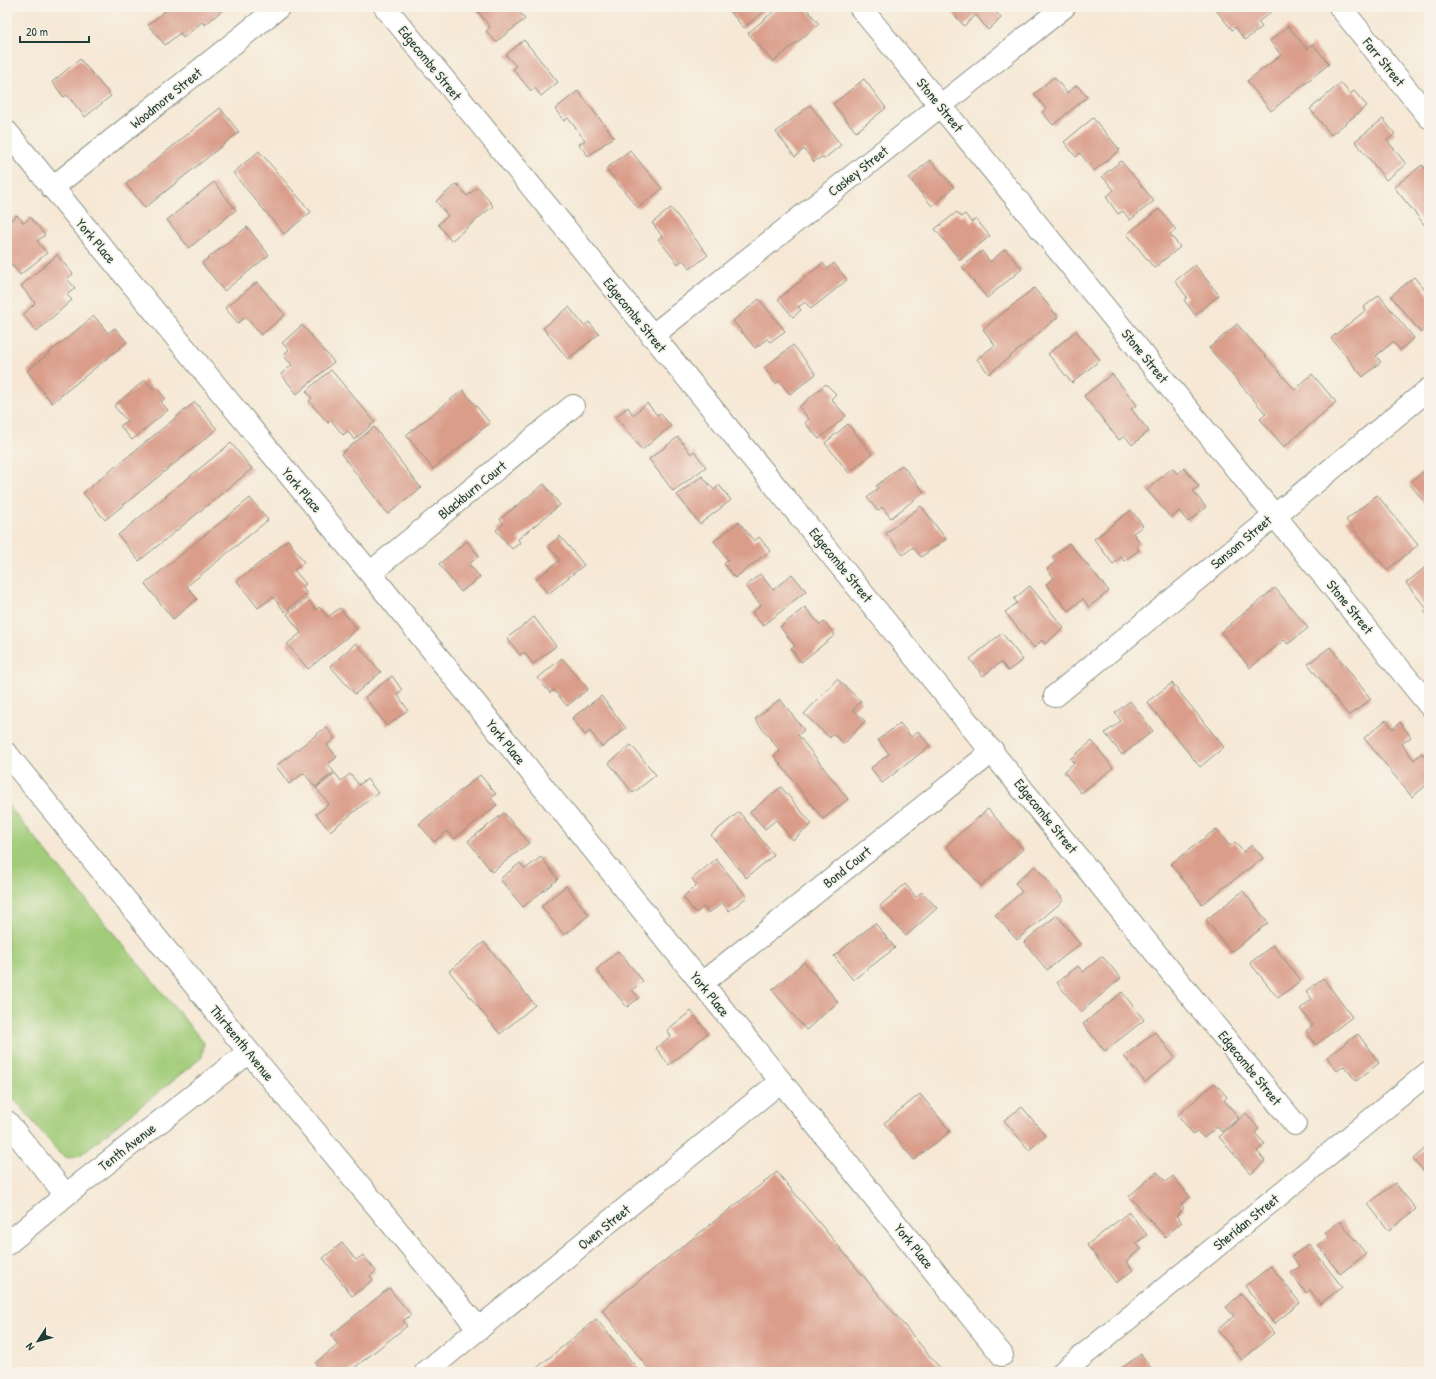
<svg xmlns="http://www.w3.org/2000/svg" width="1436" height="1379" viewBox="0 0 1436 1379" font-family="'Patrick Hand',sans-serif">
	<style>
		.green { fill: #a2cc79; stroke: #608456 }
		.building { fill: #da9d8a }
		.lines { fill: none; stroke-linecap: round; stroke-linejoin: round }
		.minor-casing { stroke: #8a9284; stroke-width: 24 }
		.minor { stroke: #fff; stroke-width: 22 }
		.labels { text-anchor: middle; stroke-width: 3.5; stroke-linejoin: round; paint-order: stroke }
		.street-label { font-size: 14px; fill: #1f3d34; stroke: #f7f3e8 }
	</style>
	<rect width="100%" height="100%" fill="#f7f3e8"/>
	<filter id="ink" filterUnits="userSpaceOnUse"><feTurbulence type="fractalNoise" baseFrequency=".025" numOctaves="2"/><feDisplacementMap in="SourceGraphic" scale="8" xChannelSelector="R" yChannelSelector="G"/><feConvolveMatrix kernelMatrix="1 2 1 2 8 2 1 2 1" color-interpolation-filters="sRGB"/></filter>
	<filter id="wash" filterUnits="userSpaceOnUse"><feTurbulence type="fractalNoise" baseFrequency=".012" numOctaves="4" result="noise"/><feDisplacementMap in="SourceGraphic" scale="16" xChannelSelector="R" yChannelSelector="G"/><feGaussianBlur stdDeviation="0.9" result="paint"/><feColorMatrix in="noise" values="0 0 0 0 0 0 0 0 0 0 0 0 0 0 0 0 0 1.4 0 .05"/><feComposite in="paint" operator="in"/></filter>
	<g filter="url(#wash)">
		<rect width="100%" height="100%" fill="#f6e8d5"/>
		<path class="green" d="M7 804 204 1043 202 1057 80 1155 68 1158 59 1153 7 1090Z"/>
		<g id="blocks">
			<path class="building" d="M170 7H226L205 25 202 22 183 38 180 33 165 45 148 25Z
				M474 7H516L525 19 496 42 486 31 490 27Z
				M726 7H769L744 28Z
				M779 7H805L819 24 773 62 748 33Z
				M948 7H992L1001 18 988 30 976 15 964 26Z
				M1221 7H1267L1271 12 1258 22 1262 27 1245 40 1235 27 1232 30 1216 10Z
				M1288 26 1307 49 1313 44 1329 64 1271 111 1247 81 1281 55 1270 41Z
				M524 40 558 82 541 96 535 88 531 91 513 69 516 66 506 55Z
				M80 59 111 96 85 117 67 95 64 97 52 82Z
				M1054 77 1067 93 1077 85 1087 97 1053 125 1042 112 1046 109 1034 94Z
				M864 79 886 108 856 132 833 104Z
				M1341 83 1350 94 1354 91 1367 106 1331 135 1310 109Z
				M578 91 614 137 588 156 579 144 585 140 568 118 564 121 555 109Z
				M810 105 841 145 824 159 821 157 814 162 804 149 795 157 776 132Z
				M220 108 239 132 145 208 126 184Z
				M1093 118 1120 150 1094 171 1080 153 1076 157 1064 142Z
				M1383 119 1395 134 1387 140 1406 164 1386 180 1355 141Z
				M630 150 662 189 638 208 606 169Z
				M259 151 311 212 284 234 233 173Z
				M930 160 954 187 932 206 909 178Z
				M1121 161 1154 201 1130 220 1123 211 1118 214 1106 197 1114 190 1102 176Z
				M1422 165 1429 173V227L1427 228 1394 187Z
				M214 182 236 210 189 248 167 220Z
				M457 184 467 196 478 187 493 206 451 241 438 224 448 216 436 201Z
				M671 208 708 255 690 269 683 260 678 264 658 239 662 236 652 223Z
				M1159 209 1176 230 1170 234 1180 247 1154 268 1127 234Z
				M957 212 961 217 965 214 971 222 976 219 990 236 960 260 935 229Z
				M17 215 24 223 30 217 45 235 37 241 47 253 20 275 7 259V223Z
				M247 227 269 255 224 291 202 263Z
				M1005 249 1022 269 987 298 962 267 982 251 990 262Z
				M57 255 73 274 67 279 75 288 67 295 72 300 37 331 23 315 35 303 21 286Z
				M823 263 827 269 834 263 847 280 811 309 805 302 798 307 801 310 793 317 778 299Z
				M1195 265 1219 295 1195 315 1184 300 1187 297 1175 281Z
				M1414 277 1429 295V327L1421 333 1391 296Z
				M257 282 285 315 261 335 246 317 238 323 225 308Z
				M1034 288 1058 317 989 374 977 359 995 345 983 329Z
				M1379 295 1414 338 1400 350 1393 342 1376 356 1381 362 1363 377 1331 338 1366 310 1364 307Z
				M759 299 785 331 770 342 767 339 755 348 733 321Z
				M569 307 584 326 589 322 599 334 568 359 543 328Z
				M94 316 108 333 115 328 127 342 52 403 27 371Z
				M1237 324 1295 390 1312 374 1336 402 1284 447 1260 419 1266 414 1209 348Z
				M302 325 334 362 297 394 281 374 292 365 283 355 289 350 282 343Z
				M1076 331 1100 360 1072 383 1048 354Z
				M793 345 816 374 790 394 779 381 776 384 764 368Z
				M331 370 375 422 354 440 348 431 343 435 331 420 328 423 309 401 312 398 306 391Z
				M1112 374 1137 405 1131 409 1149 431 1132 445 1125 436 1119 440 1084 396Z
				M145 380 153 389 156 387 165 398 161 402 168 410 132 440 120 426 127 421 114 406Z
				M826 384 836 394 831 399 846 416 819 439 805 423 809 419 799 407Z
				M463 390 490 423 433 469 406 435Z
				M195 402 217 429 105 520 83 493Z
				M647 403 657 415 660 413 671 426 642 450 616 417 628 407 633 415Z
				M848 424 872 454 849 473 825 443Z
				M374 427 421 488 388 514 341 454Z
				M678 437 691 454 694 451 706 467 673 491 649 459Z
				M231 443 252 469 139 561 118 535Z
				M902 465 924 492 891 518 882 507 878 511 867 498 878 488 876 486Z
				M1429 467V508L1409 483Z
				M1172 468 1178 474 1184 468 1199 486 1193 491 1206 507 1188 522 1179 511 1171 518 1147 490Z
				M702 476 714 490 719 485 731 500 700 524 677 495Z
				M544 484 560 505 518 539 520 543 512 549 496 530 504 524 500 519Z
				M1377 495 1418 545 1387 570 1346 520Z
				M250 498 268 520 187 586 197 599 173 619 145 584Z
				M921 506 946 539 921 557 913 547 903 555 886 533Z
				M1131 510 1143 526 1133 533 1140 543 1136 546 1139 550 1124 561 1121 557 1113 564 1094 539Z
				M739 522 754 541 759 537 770 551 735 578 724 564 728 560 714 541Z
				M560 536 584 565 548 594 536 579 560 560 548 546Z
				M288 540 304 562 294 570 306 584 302 587 307 594 285 612 273 597 258 608 237 581Z
				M467 541 479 556 469 564 480 577 461 592 439 564Z
				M1069 543 1109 591 1089 607 1083 599 1068 611 1046 584 1054 578 1047 569 1055 562 1052 557Z
				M1428 565 1429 566V617L1424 611 1427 609 1406 583Z
				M760 574 773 590 792 574 806 591 763 626 752 612 761 605 746 586Z
				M1030 586 1064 628 1045 644 1042 640 1034 648 1005 612 1017 603 1014 599Z
				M1275 588 1308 628 1288 644 1284 640 1250 668 1221 632Z
				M307 598 316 610 319 607 328 617 340 608 357 629 308 669 287 644 301 633 287 614Z
				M805 607 820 625 824 622 835 635 801 662 791 649 795 646 780 627Z
				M534 617 556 646 533 664 524 652 520 655 507 638Z
				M1002 633 1023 660 1008 671 1001 662 983 676 970 659Z
				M356 643 381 672 355 694 330 666Z
				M1330 647 1371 699 1349 716 1308 664Z
				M562 658 588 689 567 706 554 690 550 693 538 678Z
				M392 676 402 690 397 694 408 710 387 726 365 697Z
				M837 679 861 701 853 710 865 721 844 744 833 734 830 738 804 714Z
				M1172 683 1224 747 1200 767 1147 702Z
				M601 696 626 728 602 747 590 731 585 735 572 718Z
				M780 699 804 730 798 735 848 799 823 819 774 756 780 751 755 719Z
				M1130 701 1153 731 1122 755 1105 733 1121 721 1115 713Z
				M1386 720 1393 729 1400 722 1411 737 1402 744 1414 760 1422 753 1429 761V770L1425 774 1429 779V783L1412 797 1364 738Z
				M900 723 911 737 918 731 930 746 882 783 871 768 889 754 878 740Z
				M326 727 335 738 327 745 337 757 328 764 334 772 315 787 304 773 289 784 276 766Z
				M1092 741 1113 768 1081 793 1064 772 1074 763 1070 759Z
				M631 745 656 775 633 793 609 763Z
				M335 773 341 781 350 774 359 785 367 779 378 793 330 831 316 814 329 804 316 788Z
				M480 775 496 794 491 798 497 805 454 839 447 831 434 842 419 824Z
				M781 787 812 824 793 840 776 820 765 829 750 812Z
				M988 809 1023 849 981 886 946 846Z
				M739 812 774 855 746 878 711 835Z
				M504 813 529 843 492 872 468 841Z
				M1216 829 1230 846 1235 842 1243 852 1252 845 1263 858 1202 904 1171 864Z
				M541 857 558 879 523 907 500 879 520 863 525 869Z
				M716 859 747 897 729 911 722 903 709 913 704 907 696 913 683 897 697 885 692 879Z
				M1035 866 1064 900 1017 940 995 915 1022 892 1015 883Z
				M905 884 916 897 922 892 937 908 906 936 880 906Z
				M566 886 589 915 564 935 541 906Z
				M1243 891 1268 923 1231 952 1206 920Z
				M1057 915 1080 944 1047 970 1024 942Z
				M875 923 895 948 853 980 834 956Z
				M484 942 535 1005 500 1034 449 971Z
				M1273 945 1301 980 1278 998 1250 963Z
				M618 951 643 981 632 990 639 998 627 1007 596 970Z
				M1102 956 1121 978 1081 1012 1057 983 1078 966 1083 972Z
				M804 962 838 1002 806 1030 772 990Z
				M1323 978 1352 1017 1316 1045 1306 1031 1313 1025 1300 1009 1312 999 1306 991Z
				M1122 992 1144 1020 1105 1051 1083 1024Z
				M691 1011 708 1033 669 1065 656 1048 671 1036 667 1030Z
				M1155 1032 1175 1058 1145 1082 1124 1056Z
				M1358 1034 1379 1063 1356 1081 1344 1066 1337 1071 1327 1057Z
				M1215 1083 1227 1097 1224 1100 1239 1118 1222 1132 1217 1127 1204 1138 1197 1131 1193 1134 1178 1115Z
				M920 1094 950 1131 914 1160 884 1123Z
				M1022 1107 1046 1136 1029 1150 1004 1120Z
				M1246 1113 1259 1129 1255 1133 1265 1144 1257 1151 1265 1161 1251 1174 1219 1137Z
				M1427 1147 1429 1150V1177L1413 1159Z
				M777 1172 943 1372H651L602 1310Z
				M1157 1172 1166 1182 1173 1176 1190 1197 1181 1204 1184 1208 1176 1216 1182 1222 1165 1237 1129 1196Z
				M1395 1183 1416 1209 1389 1231 1368 1204Z
				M1129 1212 1147 1235 1136 1243 1141 1249 1126 1261 1133 1270 1116 1283 1087 1245Z
				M1340 1221 1366 1254 1340 1274 1318 1245 1329 1237 1325 1233Z
				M342 1243 356 1260 363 1255 376 1271 370 1276 373 1280 352 1296 323 1258Z
				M1309 1244 1342 1287 1320 1304 1310 1290 1306 1293 1291 1273 1300 1266 1292 1256Z
				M1271 1266 1300 1303 1274 1324 1245 1286Z
				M389 1288 411 1315 403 1321 407 1326 349 1372H323L315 1363 338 1345 331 1335Z
				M1241 1294 1274 1333 1242 1360 1217 1330 1234 1316 1226 1307Z
				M596 1319 640 1372H532Z
				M1141 1354 1154 1372H1117Z"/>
		</g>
	</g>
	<g filter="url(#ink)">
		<use href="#blocks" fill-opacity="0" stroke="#8a9284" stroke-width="1"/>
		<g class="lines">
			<g class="minor-casing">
				<path id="minor" d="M385 7C687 380 993 751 1295 1124
					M860 7 1429 705
					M1340 7 1429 117
					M7 132 370 573 1002 1355
					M52 188 279 7
					M652 336 1064 7
					M370 573 573 406
					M1055 696 1429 389
					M7 754 249 1052 479 1329
					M701 984 993 751
					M7 1122 66 1195
					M7 1244 66 1195 249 1052
					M426 1372 781 1081
					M1063 1372 1429 1072"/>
			</g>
			<use href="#minor" class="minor"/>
		</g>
	</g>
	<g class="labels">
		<g class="street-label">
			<text transform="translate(1384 62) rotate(51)" y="5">Farr Street</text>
			<text transform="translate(430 63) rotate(51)" y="5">Edgecombe Street</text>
			<text transform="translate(166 98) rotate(-39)" y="5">Woodmore Street</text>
			<text transform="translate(940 105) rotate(51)" y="5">Stone Street</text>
			<text transform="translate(858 171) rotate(-38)" y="5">Caskey Street</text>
			<text transform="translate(96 241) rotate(50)" y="5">York Place</text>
			<text transform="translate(635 315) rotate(51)" y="5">Edgecombe Street</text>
			<text transform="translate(1145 356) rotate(51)" y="5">Stone Street</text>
			<text transform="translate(302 490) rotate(50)" y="5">York Place</text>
			<text transform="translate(472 490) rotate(-39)" y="5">Blackburn Court</text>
			<text transform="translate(1241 542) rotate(-40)" y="5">Sansom Street</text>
			<text transform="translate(841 565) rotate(51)" y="5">Edgecombe Street</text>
			<text transform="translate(1350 607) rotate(51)" y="5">Stone Street</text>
			<text transform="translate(506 742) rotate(51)" y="5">York Place</text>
			<text transform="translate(1046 816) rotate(51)" y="5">Edgecombe Street</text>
			<text transform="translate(847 867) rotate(-39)" y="5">Bond Court</text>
			<text transform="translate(710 994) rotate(51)" y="5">York Place</text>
			<text transform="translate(242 1043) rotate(51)" y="5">Thirteenth Avenue</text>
			<text transform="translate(1250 1068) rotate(51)" y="5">Edgecombe Street</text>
			<text transform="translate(127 1147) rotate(-38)" y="5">Tenth Avenue</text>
			<text transform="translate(1246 1222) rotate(-39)" y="5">Sheridan Street</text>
			<text transform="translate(604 1227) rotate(-39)" y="5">Owen Street</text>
			<text transform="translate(914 1246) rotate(51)" y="5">York Place</text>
		</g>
	</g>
	<rect width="1436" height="1379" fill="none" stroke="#f7f3e8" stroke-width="24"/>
	<g transform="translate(38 1341) rotate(234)" stroke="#f7f3e8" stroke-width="3" paint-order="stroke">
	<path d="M0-3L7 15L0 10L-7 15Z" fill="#1f3d34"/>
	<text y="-6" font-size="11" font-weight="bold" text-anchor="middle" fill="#1f3d34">N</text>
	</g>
	<path d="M20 36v6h69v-6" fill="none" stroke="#1f3d34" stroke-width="2"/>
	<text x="26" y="36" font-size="12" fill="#1f3d34" stroke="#f7f3e8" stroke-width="3" paint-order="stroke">20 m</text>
</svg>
